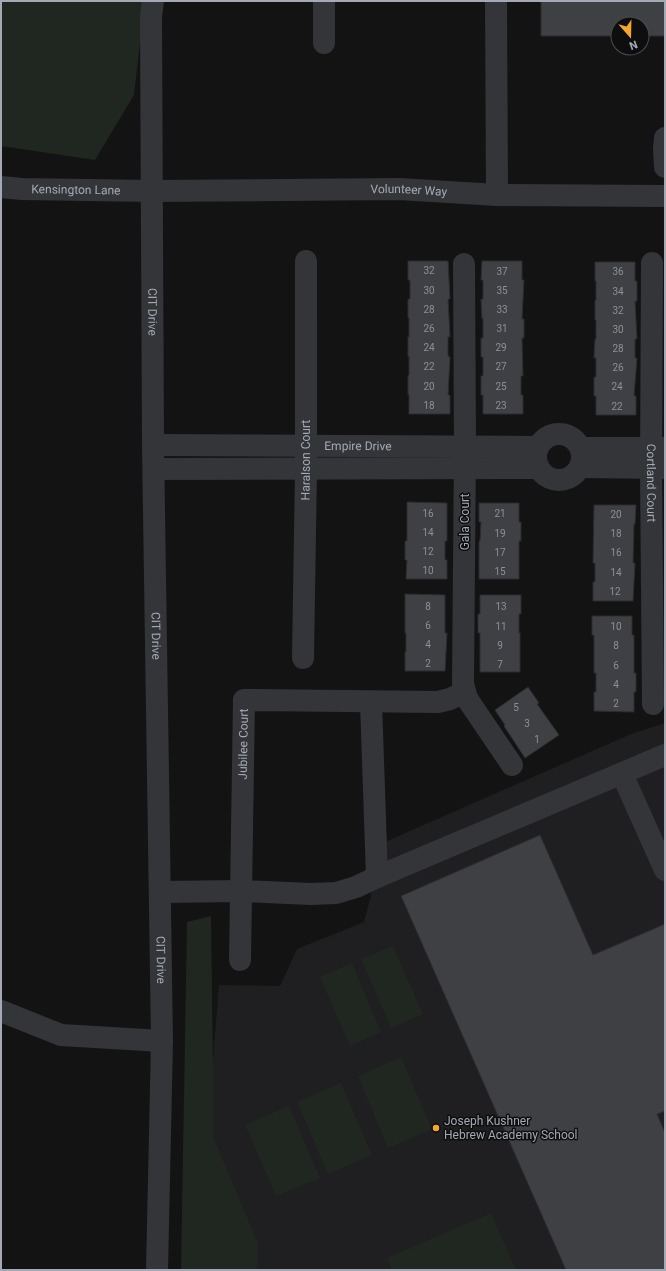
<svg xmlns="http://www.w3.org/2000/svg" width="666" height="1271" viewBox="0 0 666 1271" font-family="Roboto,sans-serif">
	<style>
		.built { fill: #1f1f21 }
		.green { fill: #1f2720 }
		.building { fill: #3f4044; stroke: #2d2d30 }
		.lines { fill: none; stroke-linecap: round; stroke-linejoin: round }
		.minor { stroke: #343539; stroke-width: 22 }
		.poi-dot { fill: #f3a82c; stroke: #0e0e0f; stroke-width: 1.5 }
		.labels { text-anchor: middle; stroke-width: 3; stroke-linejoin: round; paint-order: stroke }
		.number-label { font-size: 10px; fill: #8b9099 }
		.street-label { font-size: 12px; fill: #a4aab5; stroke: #0e0e0f }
		.poi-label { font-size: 12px; fill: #a4aab5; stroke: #0e0e0f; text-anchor: start }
	</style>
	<rect width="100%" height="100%" fill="#131314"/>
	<path class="built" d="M665 723V1270H196L219 985 280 986 297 949 364 922 385 842 631 734Z"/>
	<path class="green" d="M1 1H145L134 95 95 160 1 146Z
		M211 916 214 1139 258 1243 257 1270H181L187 922Z
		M393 946 423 1014 391 1028 361 959Z
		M352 963 381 1032 350 1046 320 977Z
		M401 1057 432 1129 388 1148 358 1076Z
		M341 1083 372 1155 328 1174 297 1102Z
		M289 1106 320 1178 276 1196 245 1125Z
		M491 1213 516 1270H392L387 1258Z"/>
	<path class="building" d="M541 1H665V36H642V24H618V36H541Z
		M408 261H448L450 299H448L450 337H448V356L450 357 448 395H450V414H409V394L408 395V376L409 375V356L408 357V337H409V318H408V299H410V280H408Z
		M482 261H522V280H524L522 319H524V338H522L523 376H521V395H523V414H483V395H481V376H483V357H481V338H483V318L482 319 481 299H483V280H481Z
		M595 262H635V281H637V301H635L637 339H635V358H637L634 396H636V415H596V396H594V377H596V358H594L595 339H596V320H595V301L596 300V281H595Z
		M407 502 447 503V541H445V560H447V579H406L407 560H405V541H407Z
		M479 503H519V522H521V541H519V579H479V541H480L481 522H479Z
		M594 505H636L635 524H634L633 563H635L633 601H593V582H595V563H593Z
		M405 594 445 595V633H447L445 671H405V652H406V633H405Z
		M480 595H521V614H519V633H520V672H480V633H478V614H480Z
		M592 616H632V635H634V673H636V692H634V712L594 711V692H596V673H594V635H592Z
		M528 687 539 703 537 704 559 735 525 758 504 726 505 725 495 710Z
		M540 835 593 955 665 924V1111L657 1114 665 1133V1270H566L401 896Z"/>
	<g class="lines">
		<g class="minor">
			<path id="s1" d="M153 1 151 17 153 445 162 1041 157 1270"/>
			<path d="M496 1 497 195"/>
			<path d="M324 43V1"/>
			<path d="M665 138 664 148 665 167"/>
			<path id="s2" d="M1 187 22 189 152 191 399 189 497 195 665 196"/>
			<path id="s3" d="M652 263 651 468 653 704"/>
			<path d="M464 264 465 447 463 683 465 692 468 700 512 765"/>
			<circle cx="559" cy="457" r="23"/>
			<path id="s4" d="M153 445 538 447"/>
			<path d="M581 448H665"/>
			<path d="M580 467 665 468"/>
			<path d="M154 469 539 468"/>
			<path id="s5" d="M303 658 306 469V261"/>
			<path d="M371 702 377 877"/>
			<path d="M622 774 665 870"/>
			<path d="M160 892 241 891 311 894 336 893 356 887 377 877 665 755"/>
			<path id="s6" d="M240 960 244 700 438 702 450 699 465 692"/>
			<path d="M1 1011 61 1035 162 1041"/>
		</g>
	</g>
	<circle class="poi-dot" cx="436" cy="1128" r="4"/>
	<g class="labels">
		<g class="number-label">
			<text x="429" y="274">32</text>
			<text x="502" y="275">37</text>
			<text x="618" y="275">36</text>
			<text x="429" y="294">30</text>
			<text x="502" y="294">35</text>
			<text x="618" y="295">34</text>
			<text x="429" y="313">28</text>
			<text x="502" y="313">33</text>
			<text x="618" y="314">32</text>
			<text x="429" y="332">26</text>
			<text x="502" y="332">31</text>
			<text x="618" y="333">30</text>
			<text x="429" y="351">24</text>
			<text x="501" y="351">29</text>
			<text x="618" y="352">28</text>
			<text x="429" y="370">22</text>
			<text x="501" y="370">27</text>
			<text x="618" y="371">26</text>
			<text x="429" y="390">20</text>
			<text x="501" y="390">25</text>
			<text x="617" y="390">24</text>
			<text x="429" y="409">18</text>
			<text x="501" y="409">23</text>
			<text x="617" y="410">22</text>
			<text x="428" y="517">16</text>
			<text x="500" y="517">21</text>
			<text x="616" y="518">20</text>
			<text x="428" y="536">14</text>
			<text x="500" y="537">19</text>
			<text x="616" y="537">18</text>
			<text x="428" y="555">12</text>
			<text x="500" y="556">17</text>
			<text x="616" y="556">16</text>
			<text x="428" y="574">10</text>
			<text x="500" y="575">15</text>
			<text x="616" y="576">14</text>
			<text x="615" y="595">12</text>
			<text x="428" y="610">8</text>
			<text x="501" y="610">13</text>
			<text x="428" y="629">6</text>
			<text x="501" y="630">11</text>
			<text x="616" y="630">10</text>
			<text x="428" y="648">4</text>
			<text x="500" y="649">9</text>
			<text x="616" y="649">8</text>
			<text x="428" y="667">2</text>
			<text x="500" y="668">7</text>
			<text x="616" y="669">6</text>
			<text x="616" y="688">4</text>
			<text x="616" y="707">2</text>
			<text x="516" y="711">5</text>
			<text x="527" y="727">3</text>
			<text x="537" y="743">1</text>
		</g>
		<g class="street-label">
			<text dy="4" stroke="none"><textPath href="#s2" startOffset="75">Kensington Lane</textPath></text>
			<text dy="4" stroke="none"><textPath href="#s2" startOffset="408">Volunteer Way</textPath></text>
			<text dy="4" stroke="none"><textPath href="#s1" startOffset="311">CIT Drive</textPath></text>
			<text dy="4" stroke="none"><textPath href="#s4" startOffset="205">Empire Drive</textPath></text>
			<text dy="4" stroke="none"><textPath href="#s5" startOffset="198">Haralson Court</textPath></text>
			<text dy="4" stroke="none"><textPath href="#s3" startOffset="220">Cortland Court</textPath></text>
			<text transform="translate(465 522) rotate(-90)" y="4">Gala Court</text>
			<text dy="4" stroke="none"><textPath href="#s1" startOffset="635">CIT Drive</textPath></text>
			<text dy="4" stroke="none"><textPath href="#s6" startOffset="216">Jubilee Court</textPath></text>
			<text dy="4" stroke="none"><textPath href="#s1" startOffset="959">CIT Drive</textPath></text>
		</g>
		<g class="poi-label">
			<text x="444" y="1125">Joseph Kushner<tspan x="444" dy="14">Hebrew Academy School</tspan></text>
		</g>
	</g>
	<rect width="666" height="1271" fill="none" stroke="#a4aab5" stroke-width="4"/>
	<g transform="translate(630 36) rotate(160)"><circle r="19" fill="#0e0e0f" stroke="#4a4c51"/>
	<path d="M0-3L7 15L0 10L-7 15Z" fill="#f3a82c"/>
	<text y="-6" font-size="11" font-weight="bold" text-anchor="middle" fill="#a4aab5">N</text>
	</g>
</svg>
